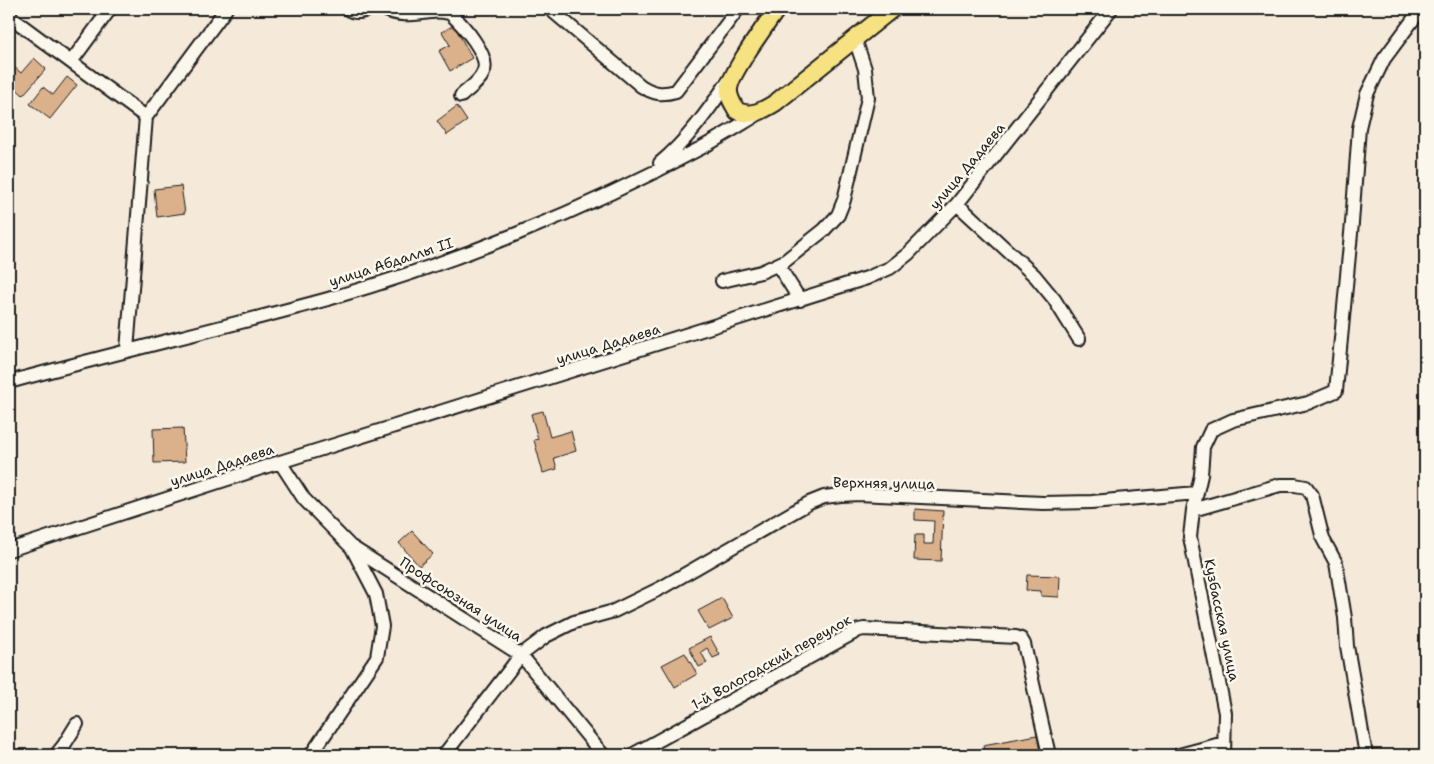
<svg xmlns="http://www.w3.org/2000/svg" width="1434" height="764" viewBox="0 0 1434 764" font-family="'Shantell Sans',sans-serif">
	<style>
		.building { fill: #dbb18c; stroke: #1c1c1c }
		.lines { fill: none; stroke-linecap: round; stroke-linejoin: round }
		.minor-casing { stroke: #1c1c1c; stroke-width: 16 }
		.major-casing { stroke: #1c1c1c; stroke-width: 20 }
		.minor { stroke: #fbf7ec; stroke-width: 12 }
		.major { stroke: #f7e281; stroke-width: 16 }
		.labels { text-anchor: middle; stroke-width: 5; stroke-linejoin: round; paint-order: stroke }
		.street-label { font-size: 14px; fill: #1c1c1c; stroke: #fbf7ec }
	</style>
	<rect width="100%" height="100%" fill="#f5e9d9"/>
	<filter id="ink" filterUnits="userSpaceOnUse"><feTurbulence type="fractalNoise" baseFrequency=".02" numOctaves="2"/><feDisplacementMap in="SourceGraphic" scale="10" xChannelSelector="R" yChannelSelector="G"/><feConvolveMatrix kernelMatrix="1 2 1 2 8 2 1 2 1" color-interpolation-filters="sRGB"/></filter>
	<g filter="url(#ink)">
		<path class="building" d="M454 25 472 58 450 71 439 51 450 45 442 32Z
			M34 58 46 69 23 95 9 82V73L14 67 21 73Z
			M67 77 77 85 50 119 30 104 43 87 53 95Z
			M457 106 467 121 447 135 437 121Z
			M181 186 185 213 157 217 154 189Z
			M543 411 550 437 571 431 576 451 554 458 557 469 543 473 534 440 538 439 531 414Z
			M183 428 185 462 154 463 153 429Z
			M915 509 943 511 941 561 914 560 915 535H924V544H933L934 521 915 520Z
			M412 531 433 554 419 566 399 543Z
			M1027 575 1060 576 1059 597 1041 596V591L1026 590Z
			M722 598 733 618 709 630 698 611Z
			M710 637 720 655 713 658 707 648 701 652 707 663 699 667 689 648Z
			M685 653 697 674 675 687 662 665Z
			M1037 735 1040 751 1018 755H985L983 745Z"/>
		<g class="lines">
			<g class="minor-casing">
				<path id="minor" d="M348 9C355 14 362 12 370 9
					M384 9C400 17 413 14 431 12 437 11 444 12 450 13 462 24 492 57 483 73 479 83 468 89 461 96
					M550 9 641 86C654 94 662 95 676 91L738 9
					M9 16 71 62 110 9
					M71 62 146 117 127 350
					M146 117 226 9
					M660 163C689 139 709 109 730 79
					M957 204 1035 276 1054 299 1079 339
					M778 265 800 300
					M722 281 761 272 785 261 824 230 838 215 844 200 868 98 865 69 855 39
					M9 382C115 353 222 328 328 299 454 263 585 210 701 148 721 137 740 125 760 113
					M280 462 304 499 350 546 521 655 603 755
					M1193 510 1280 485H1295L1306 487 1312 495 1323 539 1336 563 1345 618 1347 646 1366 755
					M9 550 280 462 867 278 890 268 908 254 957 204 1111 9
					M56 755 64 745 77 724
					M311 755 377 657 382 626 376 594 352 548
					M444 755 521 655 546 636 574 622 614 611 661 588 809 503 824 497 841 495 859 494 1043 503 1092 502 1197 493
					M632 755 859 630 864 629 1016 637 1021 639 1024 644 1049 755
					M1179 755 1224 743
					M1224 755 1225 713 1190 537 1193 510 1201 475 1203 447 1211 430 1233 420 1308 403 1336 391 1352 223 1359 128 1367 94 1384 59 1421 9"/>
			</g>
			<g class="major-casing">
				<path id="major" d="M777 9C766 25 730 73 729 89 728 97 733 104 737 111 752 117 762 111 775 103L892 9"/>
			</g>
			<use href="#minor" class="minor"/>
			<use href="#major" class="major"/>
		</g>
	</g>
	<g class="labels">
		<g class="street-label">
			<text transform="translate(967 166) rotate(-50)" y="5">улица Дадаева</text>
			<text transform="translate(391 262) rotate(-18)" y="5">улица Абдаллы II</text>
			<text transform="translate(608 344) rotate(-17)" y="5">улица Дадаева</text>
			<text transform="translate(222 465) rotate(-18)" y="5">улица Дадаева</text>
			<text transform="translate(884 483) rotate(1)" y="5">Верхняя улица</text>
			<text transform="translate(461 599) rotate(33)" y="5">Профсоюзная улица</text>
			<text transform="translate(1222 620) rotate(78)" y="5">Кузбасская улица</text>
			<text transform="translate(771 662) rotate(-29)" y="5">1-й Вологодский переулок</text>
		</g>
	</g>
	<rect width="1434" height="764" fill="none" stroke="#fbf7ec" stroke-width="30"/>
	<rect x="15" y="15" width="1404" height="734" fill="none" stroke="#1c1c1c" stroke-width="2" filter="url(#ink)"/>
</svg>
